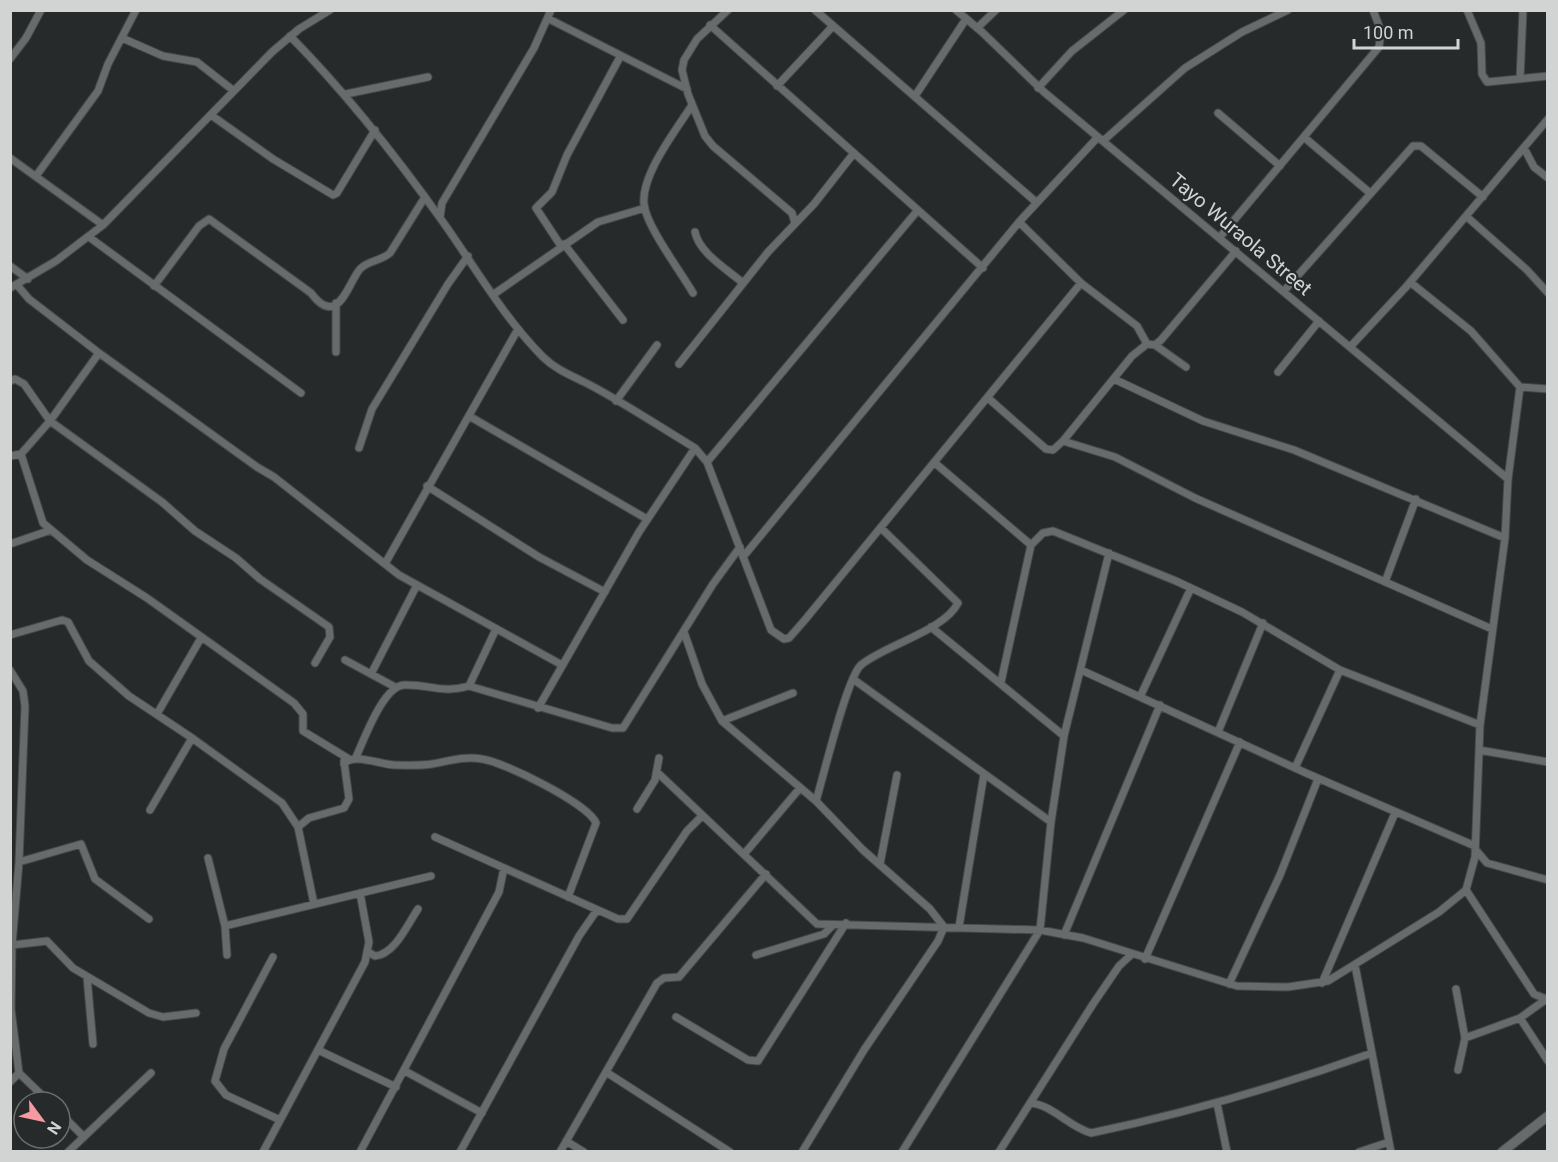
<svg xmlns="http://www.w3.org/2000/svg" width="1558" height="1162" viewBox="0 0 1558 1162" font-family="Roboto,sans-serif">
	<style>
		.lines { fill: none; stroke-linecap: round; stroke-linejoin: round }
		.street-casing { stroke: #464848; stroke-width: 9 }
		.secondary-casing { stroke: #464848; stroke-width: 11 }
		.street { stroke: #676b6b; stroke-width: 7 }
		.secondary { stroke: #676b6b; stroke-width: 9 }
		.labels { text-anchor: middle; stroke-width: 4.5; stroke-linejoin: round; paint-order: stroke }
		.street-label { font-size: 20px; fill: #d2d3d3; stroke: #272a2a }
	</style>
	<rect width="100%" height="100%" fill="#272a2a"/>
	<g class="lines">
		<g class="street-casing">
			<path id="street" d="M728 10 697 39 684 60 682 70 688 94 705 136 713 146 792 213 795 223
				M815 10 1036 202
				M956 10 982 32 1044 92 1508 479
				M1467 10 1481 43 1482 74 1487 82 1548 76
				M549 19 687 89
				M710 25 983 268
				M977 28 996 10
				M290 36C347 94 396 156 443 222 475 267 504 318 543 357 556 370 573 376 590 385 626 404 660 427 695 448L707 462 771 630 784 639 789 638 804 621 1081 283
				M122 38 163 56 197 62 234 91
				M10 59 26 38 41 10
				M1520 79 1523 10
				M777 86 833 26
				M1038 88 1072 51 1124 10
				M346 94 428 77
				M915 96 966 19
				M692 105C677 129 641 174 644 204 646 226 681 272 693 293
				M1218 113 1280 166
				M211 115 273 159 333 195 337 193 375 130
				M1305 138 1370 193
				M1103 141 1185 68 1242 32 1288 10
				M1524 148 1534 167 1548 178
				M10 158 103 225
				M36 176 98 91 108 64 136 10
				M1466 216 1527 270 1548 293
				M440 217 442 203 534 48 551 10
				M1019 222 1081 283 1137 326 1147 344
				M695 232C699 253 728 270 743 283
				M89 237 301 393
				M1220 237 1379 47 1381 31 1373 10
				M564 244 623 320
				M561 246 536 208 552 192 567 155 620 57
				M10 266 28 279
				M1410 282 1471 331 1520 387 1548 389
				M17 285 29 299 99 353 257 467 274 477 399 575 562 665
				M154 286 199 226 209 219 311 293C339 331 349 279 361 268 370 260 381 261 390 253L425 197
				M10 288 56 261 103 225 272 52 299 29 330 10
				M1284 291 1413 146H1421L1483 197
				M494 294 598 222 645 208
				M1155 345 1186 367
				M1350 347 1406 287 1548 119
				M336 352V303
				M679 364 768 252 814 204 854 153
				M1278 372 1319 321
				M1114 379 1203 421 1294 450 1505 538
				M10 381 15 379 24 384 50 421 162 502 195 531 236 558 260 579 329 627 330 637 315 663
				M988 398 1046 449 1053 450 1063 441 1115 457 1195 498 1492 629
				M616 401 657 345
				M469 416 647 519
				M1063 441 1132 356 1147 344 1155 345 1161 340 1236 251
				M359 448 372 409 448 284 468 256
				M21 454 43 523 87 560 147 598 294 703 303 714V731L349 759
				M10 456 21 454 50 421 99 353
				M707 462 918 210
				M935 463 1031 545
				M427 486 539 557 605 592
				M10 544 51 530
				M743 557 1019 222 1098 137
				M386 562 518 329
				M1385 582 1416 499
				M931 627 1064 736
				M684 632 702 684 722 721 816 801 863 850 930 909 944 927 938 941 864 1050 802 1152
				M10 635 62 620 68 622 89 661 129 696 192 738 282 803 298 827
				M345 660 395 687
				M10 670 23 691 25 706 19 862 12 945 11 1009 19 1073 49 1102
				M1081 670 1306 773 1475 846
				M371 674 417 585
				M853 679 1051 822
				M1001 682 1031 545 1043 533 1053 531 1176 581 1242 612 1340 670 1480 725
				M469 686 496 629
				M1140 697 1191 588
				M538 708 639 532 695 448
				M157 714 201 638
				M722 721 793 693
				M1218 732 1263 623
				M1479 750 1548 762
				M356 757C364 740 383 686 404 685 430 684 440 694 469 686L612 728H623L713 584 740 547
				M344 764C353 752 381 765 395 765 408 765 420 766 432 764 449 761 464 756 482 759 504 762 589 804 596 823L568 897
				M1295 768 1340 670
				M658 773 817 924 1040 930 1083 938 1237 986 1288 987 1328 981 1439 912 1466 890 1475 857 1480 725 1505 538 1508 479 1520 387
				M816 801C823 778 847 677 861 665 885 645 944 631 958 603L881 528
				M637 809 655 780 659 758
				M150 810 192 738
				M435 837 618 919H627L687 831 701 817
				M1475 849 1487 863 1548 880
				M745 853 800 788
				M208 858 225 926 227 955
				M19 862 81 844 95 879 149 919
				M880 864 897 775
				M1466 890 1534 994 1546 999
				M314 904 298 827 309 818 344 808 349 799 344 761
				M225 926 431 876
				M959 927 984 774
				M1064 935 1160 705
				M12 945 47 941 73 968 149 1013 163 1017 196 1013
				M368 952 375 956C395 954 407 925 418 909
				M756 955 824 934 833 925
				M273 957 224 1049 215 1081 226 1095 280 1120
				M1145 959 1240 742
				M1355 965 1391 1152
				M87 977 93 1044
				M1322 983 1395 813
				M1229 984 1280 875 1318 779
				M1456 989 1465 1038 1458 1070
				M676 1017 748 1060 758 1061 846 923
				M1520 1018 1548 1061
				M1465 1038 1520 1018 1548 998
				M318 1050 396 1087
				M405 1071 482 1113
				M606 1072 730 1152
				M10 1082 19 1073
				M1030 1103C1053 1105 1069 1127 1091 1133 1187 1113 1280 1086 1372 1053
				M1217 1103 1227 1152
				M60 1113 84 1137
				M566 1141 584 1152
				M68 1152 151 1073
				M263 1152 365 962 369 942 360 893
				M360 1152 499 892 504 868
				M460 1152 579 936 597 910
				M560 1152 657 983 664 978 679 977 766 874
				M902 1152 1040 930 1051 822 1064 736 1109 553
				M999 1152 1093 1004 1119 966 1132 954
				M1359 1152 1389 1142"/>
		</g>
		<g class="secondary-casing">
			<path id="secondary" d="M1502 1152 1548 1116"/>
		</g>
		<use href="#street" class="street"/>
		<use href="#secondary" class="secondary"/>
	</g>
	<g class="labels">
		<g class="street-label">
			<text transform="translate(1241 234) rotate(40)" y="7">Tayo Wuraola Street</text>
		</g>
	</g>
	<rect width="1558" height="1162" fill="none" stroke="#d2d3d3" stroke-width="24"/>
	<g transform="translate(42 1120) rotate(123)"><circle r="28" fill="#272a2a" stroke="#6b6e6e" stroke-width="1.5"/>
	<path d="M0-4.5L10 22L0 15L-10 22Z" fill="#f49aa0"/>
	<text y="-9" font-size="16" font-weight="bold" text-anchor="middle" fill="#d2d3d3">N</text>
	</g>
	<path d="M1354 39v9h104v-9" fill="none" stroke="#d2d3d3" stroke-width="3"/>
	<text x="1363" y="39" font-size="18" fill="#d2d3d3" stroke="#272a2a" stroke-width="4.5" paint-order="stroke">100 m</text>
</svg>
